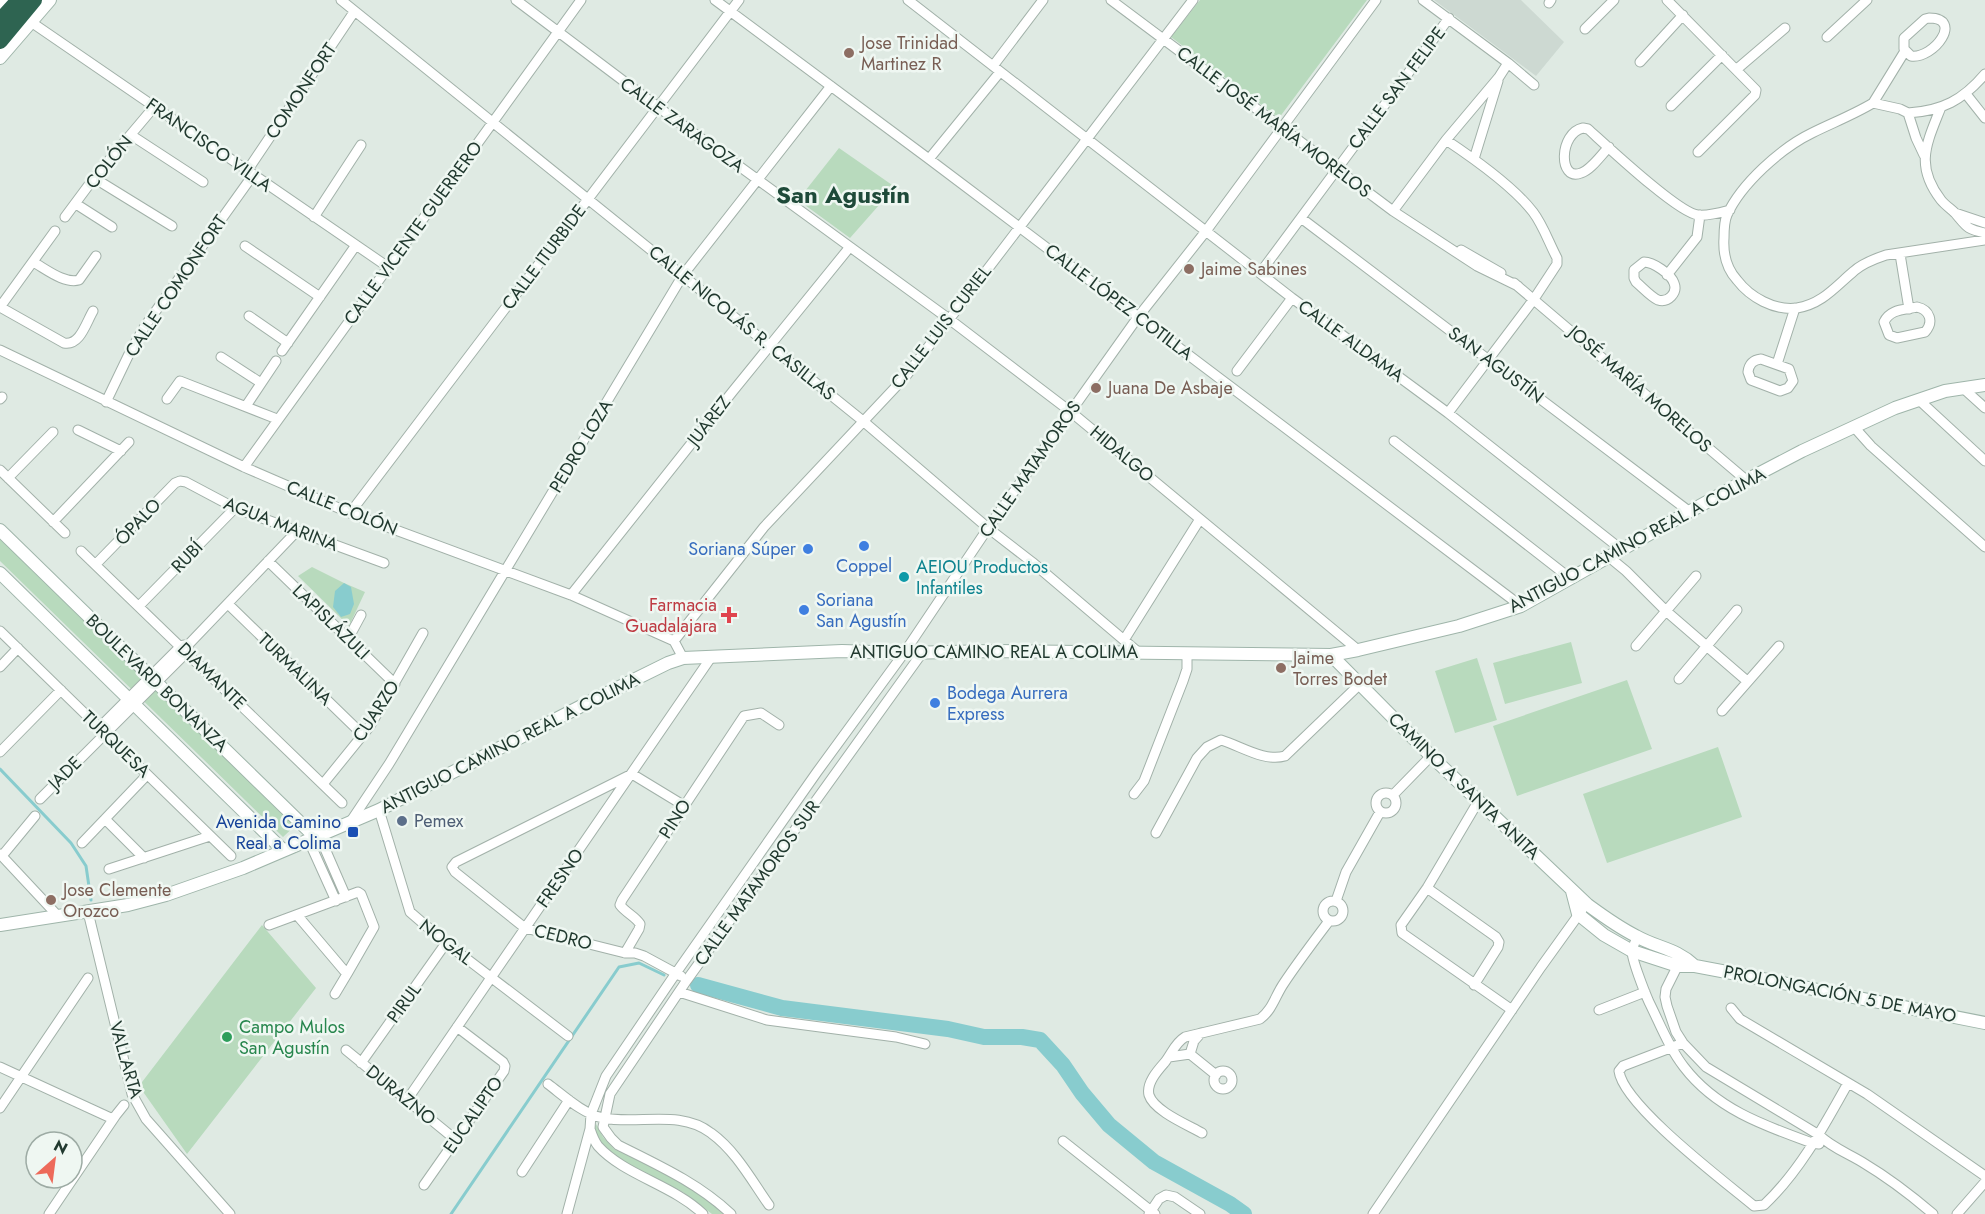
<svg xmlns="http://www.w3.org/2000/svg" width="1985" height="1214" viewBox="0 0 1985 1214" font-family="Jost,sans-serif">
	<style>
		.built { fill: #cdd9d2 }
		.green { fill: #b8dabd }
		.water { fill: #88ccce }
		.lines { fill: none; stroke-linecap: round; stroke-linejoin: round }
		.stream { stroke: #88ccce; stroke-width: 3 }
		.river { stroke: #88ccce; stroke-width: 16 }
		.street-casing { stroke: #a2b1a9; stroke-width: 11 }
		.secondary-casing { stroke: #9fb5aa; stroke-width: 14 }
		.highway-casing { stroke: #bcc4c1; stroke-width: 19 }
		.street { stroke: #fff; stroke-width: 9 }
		.secondary { stroke: #fff; stroke-width: 12 }
		.highway { stroke: #2e6451; stroke-width: 16 }
		.education-dot { fill: #8d6e63; stroke: #eff7f2; stroke-width: 2 }
		.shop-dot { fill: #3f7fe0; stroke: #eff7f2; stroke-width: 2 }
		.culture-dot { fill: #0f9aa8; stroke: #eff7f2; stroke-width: 2 }
		.health-dot { fill: #e0444e; stroke: #eff7f2; stroke-width: 2 }
		.service-dot { fill: #5c6f8a; stroke: #eff7f2; stroke-width: 2 }
		.transit-dot { fill: #1a4fb4; stroke: #eff7f2; stroke-width: 2 }
		.leisure-dot { fill: #2e9e5b; stroke: #eff7f2; stroke-width: 2 }
		.labels { text-anchor: middle; stroke-width: 5; stroke-linejoin: round; paint-order: stroke }
		.education-label { font-size: 18px; fill: #785e54; stroke: #eff7f2; text-anchor: start }
		.street-label { font-size: 18px; fill: #21392f; stroke: #eff7f2 }
		.shop-label { font-size: 18px; fill: #366cbe; stroke: #eff7f2; text-anchor: start }
		.culture-label { font-size: 18px; fill: #0d838f; stroke: #eff7f2; text-anchor: start }
		.health-label { font-size: 18px; fill: #be3a42; stroke: #eff7f2; text-anchor: end }
		.service-label { font-size: 18px; fill: #4e5e75; stroke: #eff7f2; text-anchor: start }
		.transit-label { font-size: 18px; fill: #164399; stroke: #eff7f2; text-anchor: end }
		.leisure-label { font-size: 18px; fill: #27864d; stroke: #eff7f2; text-anchor: start }
		.district-label { font-size: 24px; font-weight: bold; fill: #1e4a39; stroke: #eff7f2 }
	</style>
	<rect width="100%" height="100%" fill="#dfeae3"/>
	<path class="built" d="M1434 0H1521L1564 42 1536 76Z"/>
	<path class="green" d="M1200 0H1367L1279 118 1171 37Z
		M839 148 895 187 850 238 798 200Z
		M0 533 297 824 283 837 0 561Z
		M312 567 344 583 365 592 349 626 298 576Z
		M1571 642 1582 683 1505 704 1493 663Z
		M1477 658 1497 720 1455 733 1435 671Z
		M1627 680 1652 749 1517 796 1493 726Z
		M1718 747 1742 817 1607 863 1583 794Z
		M262 925 316 988 187 1154 139 1086Z
		M596 1124 603 1137 614 1149 686 1184 714 1204 725 1214H712L683 1192 610 1155 593 1132Z"/>
	<path class="water" d="M344 583 351 587 354 604 350 614 341 617 333 607 335 591Z"/>
	<g class="lines">
		<path class="stream" d="M0 769 71 843 86 866 91 900
			M693 984 698 985
			M451 1214 619 967 639 963 664 975"/>
		<path class="river" d="M698 985 782 1008 948 1029 984 1037H1022L1040 1040 1063 1065 1082 1093 1109 1125 1154 1162 1230 1204 1244 1214"/>
		<g class="street-casing">
			<path id="street" d="M341 0 863 421 988 528 1032 562 1138 652
				M516 0 658 107 949 319 1071 412 1358 650
				M715 0 929 159 1521 606
				M908 0 1292 298 1448 413 1622 550
				M1111 0 1393 211 1477 266 1518 286
				M1423 0 1508 63 1534 85
				M1667 0 1756 90 1755 95 1698 152
				M1549 3 1551 0
				M1929 18C1964 18 1934 59 1911 56L1904 49V38L1925 19Z
				M31 22 388 267
				M1585 29 1614 0
				M1827 37 1867 0
				M1640 62 1683 15
				M993 66 1043 0
				M1737 69 1785 28
				M1966 94 1985 118
				M1873 103 1905 51
				M1671 106 1722 55
				M1941 107C1927 143 1914 165 1941 200 1945 205 1951 209 1955 213 1967 227 1966 229 1985 233
				M1908 113C1942 111 1963 100 1985 74
				M131 135 203 182
				M1446 140C1473 158 1513 186 1533 212 1543 225 1549 243 1557 258V264L1534 299 1448 413
				M1609 147C1601 155 1591 170 1581 173 1558 182 1559 133 1583 128L1588 129C1607 146 1678 213 1698 215 1709 216 1719 213 1730 210
				M1924 155 1916 138 1908 113 1900 109 1873 103C1853 115 1832 123 1812 133 1781 148 1741 184 1727 215 1724 222 1724 230 1724 238 1723 253 1726 268 1737 280 1750 297 1774 311 1797 308 1822 304 1835 287 1854 271 1863 263 1874 259 1886 255L1985 240
				M929 159 1000 72
				M1474 159 1498 81
				M247 171 354 12
				M94 178 172 226
				M76 204 112 227
				M1393 211 1446 140 1499 77 1508 63
				M1955 213 1985 223
				M65 217 94 178 154 107
				M314 217 361 145
				M1301 218 1690 512
				M245 246 320 297
				M1461 250 1501 273
				M1900 254 1909 309
				M33 262C46 269 64 284 79 280L96 256
				M1644 262C1653 262 1671 274 1674 283 1678 293 1668 303 1658 300 1651 297 1642 287 1636 282L1634 278V270Z
				M1260 273 1449 18
				M1667 275 1697 237 1700 215
				M1514 283 1746 480
				M0 307 64 343C80 346 86 323 93 311
				M0 307 55 231
				M1917 307C1930 310 1934 322 1925 332L1897 338 1889 335 1884 322C1890 309 1904 310 1917 307Z
				M249 316 288 343
				M0 350 244 467 350 513 571 595 674 641 683 658
				M282 351 356 245
				M221 357 261 383
				M1761 359 1789 369 1793 381 1788 388 1780 391 1751 380 1748 372C1749 364 1753 360 1761 359Z
				M1777 364 1795 308
				M1237 371 1292 298
				M1964 389 1985 408
				M0 399 2 397
				M167 399 180 381 277 419
				M1919 400 1985 461
				M106 402 130 352 145 326 253 175
				M246 406 276 361
				M1854 427 1871 446 1985 547
				M78 430 121 451
				M1394 441 1571 579
				M244 467 581 0
				M0 470 65 533
				M8 478 53 432
				M350 513 739 0
				M53 522 129 442
				M81 551 342 803
				M1609 557 1626 571 1666 611 1747 681
				M268 561 395 684
				M96 564 175 483 180 481 186 482 235 508 384 563
				M571 595 733 391 849 248
				M228 604 363 735
				M139 606 235 508
				M0 631 231 856
				M348 639 361 615
				M1124 640 1200 519
				M674 641 764 527 906 376 1193 0
				M1636 646 1696 576
				M0 667 18 648
				M1679 679 1737 610
				M1722 711 1779 646
				M99 728 181 646 184 645
				M0 752 61 690
				M323 784 370 726 423 633
				M1376 803a10 10 0 1 1 20 0a10 10 0 1 1-20 0Z
				M1134 794 1144 781 1183 681 1187 669V653
				M1393 795 1431 756
				M40 799 187 652 189 644 297 531
				M1479 800 1427 888 1401 925 1402 933 1512 1010
				M379 810 410 912 446 943 568 1036
				M105 819 144 858
				M351 821 389 764 683 275 831 86
				M1156 833 1197 758 1207 747 1221 740C1241 746 1264 762 1285 756L1360 684
				M319 835 346 897
				M308 839 336 901
				M82 843 147 775
				M0 854 57 915
				M2 856 35 816
				M109 869 210 836
				M1427 888 1496 937 1499 942 1498 947 1474 985
				M1323 911a10 10 0 1 1 20 0a10 10 0 1 1-20 0Z
				M1336 901 1346 872 1380 812
				M88 912 132 1094 146 1119 230 1214
				M297 915 347 974 335 994
				M269 925 358 892 361 894 374 927 347 974
				M1637 937C1636 941 1633 946 1632 950 1631 958 1645 993 1649 1002 1660 1024 1669 1048 1684 1067 1716 1109 1765 1126 1812 1143L1819 1144
				M625 953 639 929 640 924C635 916 626 913 620 905L622 900 744 716 761 713 779 725
				M1679 963 1666 989 1665 997 1667 1006 1676 1032 1683 1043 1706 1067 1819 1135C1831 1147 1847 1153 1862 1162 1887 1177 1911 1195 1933 1214
				M681 976 644 956 635 953H625L525 928 455 872 452 867 456 862 632 774 683 805
				M679 992 767 1020 896 1037 925 1044
				M1731 1008 1740 1019 1867 1094 1985 1176
				M1599 1010 1645 992
				M1683 1043 1623 1066 1619 1071C1623 1105 1724 1181 1754 1206L1764 1205C1800 1171 1824 1126 1848 1083
				M346 1050 456 1140
				M1190 1054 1216 1075
				M1169 1057 1190 1054 1194 1041 1201 1033
				M361 1063 446 943
				M0 1067 113 1119
				M1214 1080a9 9 0 1 1 18 0a9 9 0 1 1-18 0Z
				M548 1084C564 1096 583 1114 603 1118 638 1125 680 1109 711 1133 736 1151 752 1181 769 1205
				M407 1100 712 656
				M0 1108 88 978
				M590 1129C592 1135 594 1141 598 1146 624 1175 673 1185 703 1214
				M1202 1133C1188 1125 1154 1111 1149 1095 1146 1083 1158 1070 1165 1062 1172 1053 1175 1043 1185 1037L1260 1019C1273 1009 1275 996 1284 983 1298 962 1314 941 1329 921
				M1063 1141 1155 1214
				M522 1172 569 1100
				M424 1185 504 1071 505 1066 503 1062 457 1027
				M49 1214 116 1115 124 1105
				M567 1214 590 1129 591 1114 606 1076 676 973 817 772 904 653 988 528 1138 317 1206 231 1376 0
				M731 1214C698 1183 658 1165 618 1145L611 1138 603 1127 610 1094 687 980 922 653
				M1149 1214 1159 1199 1166 1195 1175 1197 1200 1214
				M1373 1214 1541 967 1582 910
				M1957 1214 1985 1182"/>
		</g>
		<g class="secondary-casing">
			<path id="secondary" d="M0 5 4 0
				M0 58 50 0
				M0 530 315 837
				M0 573 283 850
				M1331 655 1431 756 1588 905C1603 916 1618 927 1636 936 1657 948 1676 948 1695 966
				M1572 891 1578 914 1604 935 1632 951 1678 966H1695L1732 973 1985 1023
				M0 925 128 905 166 895 243 868 379 810 597 698 668 663 683 658 842 651 904 653 994 651 1331 655 1358 650 1459 626 1521 606 1737 485 1802 451 1895 408 1945 391 1985 385"/>
		</g>
		<g class="highway-casing">
			<path id="highway" d="M0 21 19 0
				M0 41 34 0"/>
		</g>
		<use href="#street" class="street"/>
		<use href="#secondary" class="secondary"/>
		<use href="#highway" class="highway"/>
	</g>
	<g class="education-dot">
		<circle cx="849" cy="53" r="6"/>
		<circle cx="1189" cy="269" r="6"/>
		<circle cx="1096" cy="388" r="6"/>
		<circle cx="1281" cy="668" r="6"/>
		<circle cx="51" cy="900" r="6"/>
	</g>
	<g class="shop-dot">
		<circle cx="864" cy="546" r="6"/>
		<circle cx="808" cy="549" r="6"/>
		<circle cx="804" cy="610" r="6"/>
		<circle cx="935" cy="703" r="6"/>
	</g>
	<circle class="culture-dot" cx="904" cy="577" r="6"/>
	<path class="health-dot" d="M726 606h6v6h6v6h-6v6h-6v-6h-6v-6h6z"/>
	<circle class="service-dot" cx="402" cy="821" r="6"/>
	<rect class="transit-dot" x="347" y="826" width="12" height="12" rx="3"/>
	<circle class="leisure-dot" cx="227" cy="1037" r="6"/>
	<g class="labels">
		<g class="education-label">
			<text x="861" y="49">Jose Trinidad<tspan x="861" dy="21">Martinez R</tspan></text>
			<text x="1201" y="275">Jaime Sabines</text>
			<text x="1108" y="394">Juana De Asbaje</text>
			<text x="1293" y="664">Jaime<tspan x="1293" dy="21">Torres Bodet</tspan></text>
			<text x="63" y="896">Jose Clemente<tspan x="63" dy="21">Orozco</tspan></text>
		</g>
		<g class="street-label">
			<text transform="translate(1397 88) rotate(-53)" y="6">CALLE SAN FELIPE</text>
			<text transform="translate(301 91) rotate(-56)" y="6">COMONFORT</text>
			<text transform="translate(1274 122) rotate(37)" y="6">CALLE JOSÉ MARÍA MORELOS</text>
			<text transform="translate(682 125) rotate(36)" y="6">CALLE ZARAGOZA</text>
			<text transform="translate(209 145) rotate(35)" y="6">FRANCISCO VILLA</text>
			<text transform="translate(109 162) rotate(-51)" y="6">COLÓN</text>
			<text transform="translate(413 233) rotate(-54)" y="6">CALLE VICENTE GUERRERO</text>
			<text transform="translate(544 257) rotate(-53)" y="6">CALLE ITURBIDE</text>
			<text transform="translate(176 286) rotate(-56)" y="6">CALLE COMONFORT</text>
			<text transform="translate(1119 302) rotate(37)" y="6">CALLE LÓPEZ COTILLA</text>
			<text transform="translate(742 323) rotate(39)" y="6">CALLE NICOLÁS R. CASILLAS</text>
			<text transform="translate(941 327) rotate(-52)" y="6">CALLE LUIS CURIEL</text>
			<text transform="translate(1351 341) rotate(36)" y="6">CALLE ALDAMA</text>
			<text transform="translate(1496 365) rotate(37)" y="6">SAN AGUSTÍN</text>
			<text transform="translate(1640 389) rotate(41)" y="6">JOSÉ MARÍA MORELOS</text>
			<text transform="translate(709 421) rotate(-52)" y="6">JUÁREZ</text>
			<text transform="translate(581 446) rotate(-59)" y="6">PEDRO LOZA</text>
			<text transform="translate(1122 454) rotate(40)" y="6">HIDALGO</text>
			<text transform="translate(1030 469) rotate(-55)" y="6">CALLE MATAMOROS</text>
			<text transform="translate(342 508) rotate(22)" y="6">CALLE COLÓN</text>
			<text transform="translate(138 522) rotate(-46)" y="6">ÓPALO</text>
			<text transform="translate(281 524) rotate(21)" y="6">AGUA MARINA</text>
			<text transform="translate(1637 540) rotate(-28)" y="6">ANTIGUO CAMINO REAL A COLIMA</text>
			<text transform="translate(187 557) rotate(-46)" y="6">RUBÍ</text>
			<text transform="translate(331 622) rotate(44)" y="6">LAPISLÁZULI</text>
			<text x="994" y="658">ANTIGUO CAMINO REAL A COLIMA</text>
			<text transform="translate(295 669) rotate(44)" y="6">TURMALINA</text>
			<text transform="translate(212 676) rotate(44)" y="6">DIAMANTE</text>
			<text transform="translate(157 683) rotate(44)" y="6">BOULEVARD BONANZA</text>
			<text transform="translate(376 711) rotate(-57)" y="6">CUARZO</text>
			<text transform="translate(510 743) rotate(-27)" y="6">ANTIGUO CAMINO REAL A COLIMA</text>
			<text transform="translate(116 744) rotate(44)" y="6">TURQUESA</text>
			<text transform="translate(65 773) rotate(-45)" y="6">JADE</text>
			<text transform="translate(1464 786) rotate(44)" y="6">CAMINO A SANTA ANITA</text>
			<text transform="translate(675 819) rotate(-57)" y="6">PINO</text>
			<text transform="translate(560 878) rotate(-55)" y="6">FRESNO</text>
			<text transform="translate(757 883) rotate(-54)" y="6">CALLE MATAMOROS SUR</text>
			<text transform="translate(563 937) rotate(14)" y="6">CEDRO</text>
			<text transform="translate(446 942) rotate(38)" y="6">NOGAL</text>
			<text transform="translate(1840 994) rotate(11)" y="6">PROLONGACIÓN 5 DE MAYO</text>
			<text transform="translate(404 1003) rotate(-54)" y="6">PIRUL</text>
			<text transform="translate(126 1060) rotate(74)" y="6">VALLARTA</text>
			<text transform="translate(401 1095) rotate(39)" y="6">DURAZNO</text>
			<text transform="translate(473 1115) rotate(-55)" y="6">EUCALIPTO</text>
		</g>
		<g class="shop-label">
			<text x="796" y="555" text-anchor="end">Soriana Súper</text>
			<text x="864" y="572" text-anchor="middle">Coppel</text>
			<text x="816" y="606">Soriana<tspan x="816" dy="21">San Agustín</tspan></text>
			<text x="947" y="699">Bodega Aurrera<tspan x="947" dy="21">Express</tspan></text>
		</g>
		<g class="culture-label">
			<text x="916" y="573">AEIOU Productos<tspan x="916" dy="21">Infantiles</tspan></text>
		</g>
		<g class="health-label">
			<text x="717" y="611">Farmacia<tspan x="717" dy="21">Guadalajara</tspan></text>
		</g>
		<g class="service-label">
			<text x="414" y="827">Pemex</text>
		</g>
		<g class="transit-label">
			<text x="341" y="828">Avenida Camino<tspan x="341" dy="21">Real a Colima</tspan></text>
		</g>
		<g class="leisure-label">
			<text x="239" y="1033">Campo Mulos<tspan x="239" dy="21">San Agustín</tspan></text>
		</g>
		<g class="district-label">
			<text x="843" y="203">San Agustín</text>
		</g>
	</g>
	<g transform="translate(54 1160) rotate(28)"><circle r="28" fill="#eff7f2" stroke="#9daba4" stroke-width="1.5"/>
	<path d="M0-4.5L10 22L0 15L-10 22Z" fill="#ed6a5a"/>
	<text y="-9" font-size="16" font-weight="bold" text-anchor="middle" fill="#21392f">N</text>
	</g>
</svg>
